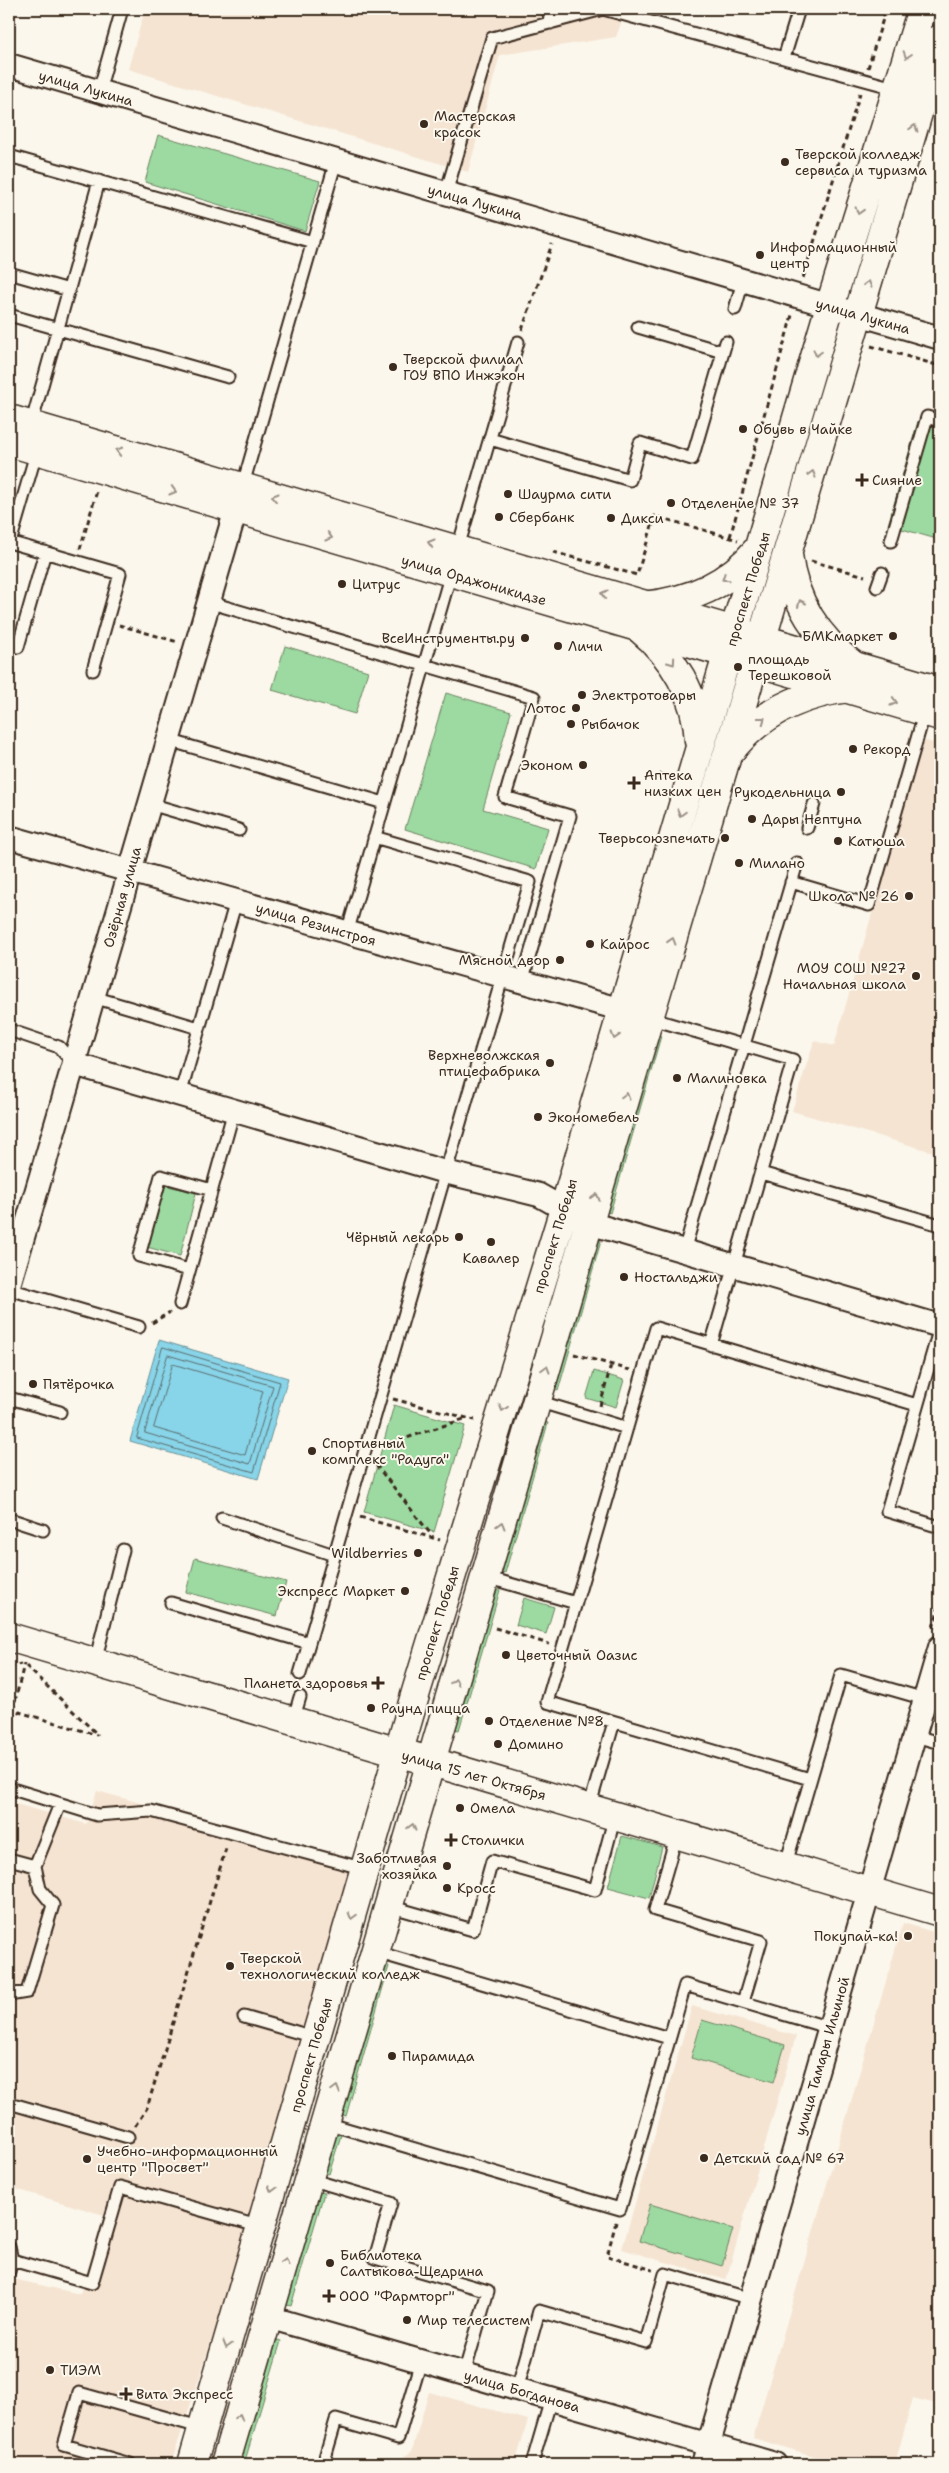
<svg xmlns="http://www.w3.org/2000/svg" width="949" height="2473" viewBox="0 0 949 2473" font-family="'Shantell Sans',sans-serif">
	<style>
		.built { fill: #f5e4d2 }
		.green { fill: #9cdaa1; stroke: #6c8260 }
		.water { fill: #88d4e8; stroke: #699097 }
		.lines { fill: none; stroke-linecap: round; stroke-linejoin: round }
		.shore { stroke: #5a6e6f; stroke-width: 1 }
		.lane-casing { stroke: #3b2a1e; stroke-width: 15 }
		.street-casing { stroke: #3b2a1e; stroke-width: 26 }
		.secondary-casing { stroke: #3b2a1e; stroke-width: 31 }
		.primary-casing { stroke: #3b2a1e; stroke-width: 31 }
		.path { stroke: #3b2a1e; stroke-width: 3; stroke-dasharray: 5 4; stroke-linecap: butt }
		.lane { stroke: #fbf7ec; stroke-width: 11 }
		.street { stroke: #fbf7ec; stroke-width: 22 }
		.secondary { stroke: #fbf7ec; stroke-width: 28 }
		.primary { stroke: #fbf7ec; stroke-width: 28 }
		.oneway { stroke: #9b9085 }
		.poi-dot { fill: #3b2a1e; stroke: #fbf7ec; stroke-width: 2 }
		.labels { text-anchor: middle; stroke-width: 4; stroke-linejoin: round; paint-order: stroke }
		.street-label { font-size: 14px; fill: #3b2a1e; stroke: #fbf7ec }
		.poi-label { font-size: 14px; fill: #3b2a1e; stroke: #fbf7ec; text-anchor: start }
	</style>
	<rect width="100%" height="100%" fill="#fbf7ec"/>
	<filter id="ink" filterUnits="userSpaceOnUse"><feTurbulence type="fractalNoise" baseFrequency=".02" numOctaves="2"/><feDisplacementMap in="SourceGraphic" scale="10" xChannelSelector="R" yChannelSelector="G"/><feConvolveMatrix kernelMatrix="1 2 1 2 8 2 1 2 1" color-interpolation-filters="sRGB"/></filter>
	<g filter="url(#ink)">
		<path class="built" d="M145 9H626L616 37 500 55 468 172 128 69Z
			M922 740 940 745V1154L792 1111 814 1041 834 1046Z
			M97 1791 359 1863 259 2195 171 2464H9V2291L13 2279 80 2294 104 2215 9 2187V1802L86 1824Z
			M903 1923 940 1934V2405L913 2398 895 2464H841L753 2438Z
			M692 2006 796 2036 726 2280 622 2249Z
			M429 2392 528 2420 515 2464H399L401 2459 412 2451Z"/>
		<path class="green" d="M158 135 320 181 305 231 145 182Z
			M918 421 940 428V540L888 525Z
			M285 646 368 671 355 714 272 690Z
			M446 693 511 712 483 809 548 828 536 869 405 829Z
			M653 1033 661 1036 610 1213 601 1210Z
			M160 1184 196 1193 180 1256 143 1246Z
			M592 1239 601 1241 558 1391 549 1388Z
			M594 1371 624 1380 616 1407 586 1398Z
			M394 1405 465 1426 434 1532 364 1512Z
			M540 1421 548 1423 505 1573 497 1570Z
			M195 1558 286 1582 277 1616 186 1592Z
			M492 1588 500 1590 459 1730 451 1728Z
			M524 1598 554 1607 546 1634 516 1625Z
			M622 1836 662 1847 649 1898 608 1887Z
			M378 1963 389 1966 346 2116 335 2113Z
			M702 2020 785 2045 774 2082 691 2058Z
			M330 2132 341 2135 329 2174 318 2171Z
			M312 2190 324 2193 291 2306 279 2303Z
			M650 2204 733 2229 722 2266 639 2241Z
			M269 2338 281 2341 244 2464H232Z"/>
		<path class="water" d="M159 1340 288 1378 258 1479 130 1441Z"/>
		<g class="lines">
			<path class="shore" d="M163 1347 280 1382 254 1472 137 1438Z
				M168 1355 273 1386 250 1464 145 1433Z
				M173 1364 263 1391 245 1455 154 1428Z"/>
			<g class="lane-casing">
				<path id="lane" d="M548 9 551 23
					M784 58 799 9
					M99 91 122 9
					M9 156 313 242
					M446 193 492 38 603 9 898 89
					M9 273 69 290
					M735 309 743 281
					M9 315 228 377
					M638 327 723 352
					M31 425 99 181
					M490 439 630 480 640 443 692 459 726 342
					M242 488 336 161
					M891 541 927 417 940 421
					M9 542 120 574 93 670
					M10 543 37 450
					M457 551 518 342
					M877 587 882 573
					M208 602 534 697 505 797 570 816 522 982
					M18 647 45 552
					M168 740 384 803
					M150 804 239 830
					M807 828 814 804
					M791 882 869 905 925 711
					M347 933 451 573
					M93 997 199 1028
					M649 1018 793 1060 711 1345
					M9 1030 59 1047 74 1064
					M180 1095 236 901
					M761 1173 940 1225
					M684 1251 797 863
					M189 1270 139 1256 161 1176 212 1190
					M9 1289 139 1327
					M180 1304 234 1110
					M940 1327 887 1511 940 1527
					M9 1398 60 1412
					M537 1401 627 1428
					M222 1518 334 1555
					M9 1519 43 1530
					M486 1577 576 1603
					M171 1603 309 1643
					M95 1662 123 1550
					M300 1674 530 882 374 837
					M293 1721 300 1697
					M915 1736 940 1743
					M810 1779 547 1702 656 1328 917 1405
					M9 1788 97 1815 151 1811 365 1869
					M589 1808 614 1722
					M677 1834 655 1910 761 1941 743 2002
					M9 1859 35 1866 40 1889 53 1905 27 1992 9 1995
					M35 1866 60 1804
					M785 1867 841 1675 925 1699
					M389 1906 473 1930 492 1861 595 1890 615 1816
					M376 1952 669 2038
					M244 2017 317 2038
					M9 2103 128 2137
					M326 2123 620 2209 685 1985 830 2028
					M309 2179 391 2203 375 2258 488 2291 464 2374
					M9 2247 12 2260 9 2271
					M12 2260 92 2283 120 2187 261 2227
					M517 2389 539 2311 646 2342 665 2274 751 2299
					M130 2464 64 2445 79 2393 203 2428
					M323 2464 336 2420 398 2438 421 2361
					M532 2464 551 2399"/>
			</g>
			<g class="street-casing">
				<path id="street" d="M9 65 940 338
					M9 837 623 1010
					M74 1064 445 1172 539 1195 564 1209
					M589 1223 940 1326
					M9 1285 236 509
					M268 2317 775 2464
					M703 2464 940 1647"/>
			</g>
			<g class="secondary-casing">
				<path id="secondary" d="M788 555C793 601 818 639 854 666
					M643 606C688 602 729 584 758 549
					M638 627C673 656 697 695 699 741
					M732 749C762 712 802 694 848 688
					M9 1637 940 1912
					M192 2464 416 1692 564 1209 830 306 922 9
					M225 2464 649 1018 940 39"/>
			</g>
			<g class="primary-casing">
				<path id="primary" d="M9 419 940 691
					M9 442 940 716"/>
			</g>
			<path class="path" d="M868 68 886 9
				M803 278 860 93
				M522 330 552 244
				M871 346 940 366
				M730 537 792 315
				M80 549 97 491
				M553 552 637 575 655 516 738 540
				M811 561 865 576
				M119 625 178 642
				M660 774 668 776
				M9 1314 12 1304
				M152 1323 170 1312
				M574 1354 630 1370
				M393 1399 475 1420
				M600 1406 611 1365
				M382 1446 467 1418
				M376 1465 433 1537
				M360 1517 440 1540
				M495 1628 549 1644
				M933 1628 940 1603
				M26 1666 98 1735
				M9 1667 21 1664
				M9 1709 97 1735
				M13 1710 24 1664
				M135 2126 147 2108 227 1845
				M616 2222 607 2256 653 2270"/>
			<use href="#lane" class="lane"/>
			<use href="#street" class="street"/>
			<use href="#secondary" class="secondary"/>
			<use href="#primary" class="primary"/>
		</g>
		<defs><path id="oneway-chevron" d="M-2-3.5L2.5 0L-2 3.5" fill="none" stroke-width="1.6" stroke-linecap="round" stroke-linejoin="round" transform="scale(1.25)"/></defs>
		<g class="oneway">
			<use href="#oneway-chevron" transform="translate(907 55) rotate(108)"/>
			<use href="#oneway-chevron" transform="translate(914 128) rotate(-74)"/>
			<use href="#oneway-chevron" transform="translate(859 211) rotate(107)"/>
			<use href="#oneway-chevron" transform="translate(868 284) rotate(-74)"/>
			<use href="#oneway-chevron" transform="translate(817 353) rotate(106)"/>
			<use href="#oneway-chevron" transform="translate(119 451) rotate(-164)"/>
			<use href="#oneway-chevron" transform="translate(812 474) rotate(-74)"/>
			<use href="#oneway-chevron" transform="translate(173 491) rotate(16)"/>
			<use href="#oneway-chevron" transform="translate(275 497) rotate(-164)"/>
			<use href="#oneway-chevron" transform="translate(329 537) rotate(16)"/>
			<use href="#oneway-chevron" transform="translate(431 543) rotate(-164)"/>
			<use href="#oneway-chevron" transform="translate(725 578) rotate(146)"/>
			<use href="#oneway-chevron" transform="translate(604 594) rotate(-164)"/>
			<use href="#oneway-chevron" transform="translate(801 603) rotate(-114)"/>
			<use href="#oneway-chevron" transform="translate(672 662) rotate(55)"/>
			<use href="#oneway-chevron" transform="translate(894 702) rotate(16)"/>
			<use href="#oneway-chevron" transform="translate(762 720) rotate(-37)"/>
			<use href="#oneway-chevron" transform="translate(681 813) rotate(106)"/>
			<use href="#oneway-chevron" transform="translate(672 941) rotate(-73)"/>
			<use href="#oneway-chevron" transform="translate(615 1036) rotate(107)"/>
			<use href="#oneway-chevron" transform="translate(626 1096) rotate(-74)"/>
			<use href="#oneway-chevron" transform="translate(596 1197) rotate(-74)"/>
			<use href="#oneway-chevron" transform="translate(546 1369) rotate(-74)"/>
			<use href="#oneway-chevron" transform="translate(503 1408) rotate(107)"/>
			<use href="#oneway-chevron" transform="translate(501 1525) rotate(-74)"/>
			<use href="#oneway-chevron" transform="translate(455 1682) rotate(-74)"/>
			<use href="#oneway-chevron" transform="translate(412 1827) rotate(-74)"/>
			<use href="#oneway-chevron" transform="translate(352 1916) rotate(106)"/>
			<use href="#oneway-chevron" transform="translate(336 2089) rotate(-74)"/>
			<use href="#oneway-chevron" transform="translate(272 2189) rotate(106)"/>
			<use href="#oneway-chevron" transform="translate(285 2262) rotate(-74)"/>
			<use href="#oneway-chevron" transform="translate(227 2345) rotate(106)"/>
			<use href="#oneway-chevron" transform="translate(239 2417) rotate(-74)"/>
		</g>
	</g>
	<g class="poi-dot">
		<circle cx="424" cy="124" r="5"/>
		<circle cx="785" cy="162" r="5"/>
		<circle cx="760" cy="255" r="5"/>
		<circle cx="393" cy="367" r="5"/>
		<circle cx="743" cy="429" r="5"/>
		<path d="M859.5 472.5h5v5h5v5h-5v5h-5v-5h-5v-5h5z"/>
		<circle cx="508" cy="494" r="5"/>
		<circle cx="671" cy="503" r="5"/>
		<circle cx="499" cy="517" r="5"/>
		<circle cx="611" cy="518" r="5"/>
		<circle cx="342" cy="584" r="5"/>
		<circle cx="893" cy="636" r="5"/>
		<circle cx="525" cy="638" r="5"/>
		<circle cx="558" cy="646" r="5"/>
		<circle cx="738" cy="667" r="5"/>
		<circle cx="582" cy="695" r="5"/>
		<circle cx="576" cy="708" r="5"/>
		<circle cx="571" cy="724" r="5"/>
		<circle cx="853" cy="749" r="5"/>
		<circle cx="583" cy="765" r="5"/>
		<path d="M631.5 775.5h5v5h5v5h-5v5h-5v-5h-5v-5h5z"/>
		<circle cx="841" cy="792" r="5"/>
		<circle cx="752" cy="819" r="5"/>
		<circle cx="725" cy="838" r="5"/>
		<circle cx="838" cy="841" r="5"/>
		<circle cx="739" cy="863" r="5"/>
		<circle cx="909" cy="896" r="5"/>
		<circle cx="590" cy="944" r="5"/>
		<circle cx="560" cy="960" r="5"/>
		<circle cx="916" cy="976" r="5"/>
		<circle cx="550" cy="1063" r="5"/>
		<circle cx="677" cy="1078" r="5"/>
		<circle cx="538" cy="1117" r="5"/>
		<circle cx="459" cy="1237" r="5"/>
		<circle cx="491" cy="1242" r="5"/>
		<circle cx="624" cy="1277" r="5"/>
		<circle cx="33" cy="1384" r="5"/>
		<circle cx="312" cy="1451" r="5"/>
		<circle cx="418" cy="1553" r="5"/>
		<circle cx="405" cy="1591" r="5"/>
		<circle cx="506" cy="1655" r="5"/>
		<path d="M375.5 1675.5h5v5h5v5h-5v5h-5v-5h-5v-5h5z"/>
		<circle cx="371" cy="1708" r="5"/>
		<circle cx="489" cy="1721" r="5"/>
		<circle cx="498" cy="1744" r="5"/>
		<circle cx="460" cy="1808" r="5"/>
		<path d="M448.5 1832.5h5v5h5v5h-5v5h-5v-5h-5v-5h5z"/>
		<circle cx="447" cy="1866" r="5"/>
		<circle cx="447" cy="1888" r="5"/>
		<circle cx="908" cy="1936" r="5"/>
		<circle cx="230" cy="1966" r="5"/>
		<circle cx="392" cy="2056" r="5"/>
		<circle cx="704" cy="2158" r="5"/>
		<circle cx="87" cy="2159" r="5"/>
		<circle cx="330" cy="2263" r="5"/>
		<path d="M326.5 2288.5h5v5h5v5h-5v5h-5v-5h-5v-5h5z"/>
		<circle cx="407" cy="2320" r="5"/>
		<circle cx="50" cy="2370" r="5"/>
		<path d="M123.5 2386.5h5v5h5v5h-5v5h-5v-5h-5v-5h5z"/>
	</g>
	<g class="labels">
		<g class="street-label">
			<text transform="translate(86 88) rotate(16)" y="5">улица Лукина</text>
			<text transform="translate(475 202) rotate(16)" y="5">улица Лукина</text>
			<text transform="translate(863 316) rotate(16)" y="5">улица Лукина</text>
			<text transform="translate(474 580) rotate(16)" y="5">улица Орджоникидзе</text>
			<text transform="translate(748 589) rotate(-73)" y="5">проспект Победы</text>
			<text transform="translate(122 897) rotate(-74)" y="5">Озёрная улица</text>
			<text transform="translate(316 924) rotate(16)" y="5">улица Резинстроя</text>
			<text transform="translate(555 1236) rotate(-73)" y="5">проспект Победы</text>
			<text transform="translate(437 1623) rotate(-73)" y="5">проспект Победы</text>
			<text transform="translate(474 1775) rotate(16)" y="5">улица 15 лет Октября</text>
			<text transform="translate(311 2055) rotate(-74)" y="5">проспект Победы</text>
			<text transform="translate(822 2056) rotate(-74)" y="5">улица Тамары Ильиной</text>
			<text transform="translate(522 2391) rotate(16)" y="5">улица Богданова</text>
		</g>
		<g class="poi-label">
			<text x="434" y="121">Мастерская<tspan x="434" dy="16">красок</tspan></text>
			<text x="795" y="159">Тверской колледж<tspan x="795" dy="16">сервиса и туризма</tspan></text>
			<text x="770" y="252">Информационный<tspan x="770" dy="16">центр</tspan></text>
			<text x="403" y="364">Тверской филиал<tspan x="403" dy="16">ГОУ ВПО Инжэкон</tspan></text>
			<text x="753" y="434">Обувь в Чайке</text>
			<text x="872" y="485">Сияние</text>
			<text x="518" y="499">Шаурма сити</text>
			<text x="681" y="508">Отделение № 37</text>
			<text x="509" y="522">Сбербанк</text>
			<text x="621" y="523">Дикси</text>
			<text x="352" y="589">Цитрус</text>
			<text x="883" y="641" text-anchor="end">БМКмаркет</text>
			<text x="515" y="643" text-anchor="end">ВсеИнструменты.ру</text>
			<text x="568" y="651">Личи</text>
			<text x="748" y="664">площадь<tspan x="748" dy="16">Терешковой</tspan></text>
			<text x="592" y="700">Электротовары</text>
			<text x="566" y="713" text-anchor="end">Лотос</text>
			<text x="581" y="729">Рыбачок</text>
			<text x="863" y="754">Рекорд</text>
			<text x="573" y="770" text-anchor="end">Эконом</text>
			<text x="644" y="780">Аптека<tspan x="644" dy="16">низких цен</tspan></text>
			<text x="831" y="797" text-anchor="end">Рукодельница</text>
			<text x="762" y="824">Дары Нептуна</text>
			<text x="715" y="843" text-anchor="end">Тверьсоюзпечать</text>
			<text x="848" y="846">Катюша</text>
			<text x="749" y="868">Милано</text>
			<text x="899" y="901" text-anchor="end">Школа № 26</text>
			<text x="600" y="949">Кайрос</text>
			<text x="550" y="965" text-anchor="end">Мясной двор</text>
			<text x="906" y="973" text-anchor="end">МОУ СОШ №27<tspan x="906" dy="16">Начальная школа</tspan></text>
			<text x="540" y="1060" text-anchor="end">Верхневолжская<tspan x="540" dy="16">птицефабрика</tspan></text>
			<text x="687" y="1083">Малиновка</text>
			<text x="548" y="1122">Экономебель</text>
			<text x="449" y="1242" text-anchor="end">Чёрный лекарь</text>
			<text x="491" y="1263" text-anchor="middle">Кавалер</text>
			<text x="634" y="1282">Ностальджи</text>
			<text x="43" y="1389">Пятёрочка</text>
			<text x="322" y="1448">Спортивный<tspan x="322" dy="16">комплекс "Радуга"</tspan></text>
			<text x="408" y="1558" text-anchor="end">Wildberries</text>
			<text x="395" y="1596" text-anchor="end">Экспресс Маркет</text>
			<text x="516" y="1660">Цветочный Оазис</text>
			<text x="368" y="1688" text-anchor="end">Планета здоровья</text>
			<text x="381" y="1713">Раунд пицца</text>
			<text x="499" y="1726">Отделение №8</text>
			<text x="508" y="1749">Домино</text>
			<text x="470" y="1813">Омела</text>
			<text x="461" y="1845">Столички</text>
			<text x="437" y="1863" text-anchor="end">Заботливая<tspan x="437" dy="16">хозяйка</tspan></text>
			<text x="457" y="1893">Кросс</text>
			<text x="898" y="1941" text-anchor="end">Покупай-ка!</text>
			<text x="240" y="1963">Тверской<tspan x="240" dy="16">технологический колледж</tspan></text>
			<text x="402" y="2061">Пирамида</text>
			<text x="97" y="2156">Учебно-информационный<tspan x="97" dy="16">центр "Просвет"</tspan></text>
			<text x="714" y="2163">Детский сад № 67</text>
			<text x="340" y="2260">Библиотека<tspan x="340" dy="16">Салтыкова-Щедрина</tspan></text>
			<text x="339" y="2301">ООО "Фармторг"</text>
			<text x="417" y="2325">Мир телесистем</text>
			<text x="60" y="2375">ТИЭМ</text>
			<text x="136" y="2399">Вита Экспресс</text>
		</g>
	</g>
	<rect width="949" height="2473" fill="none" stroke="#fbf7ec" stroke-width="30"/>
	<rect x="15" y="15" width="919" height="2443" fill="none" stroke="#3b2a1e" stroke-width="2" filter="url(#ink)"/>
</svg>
